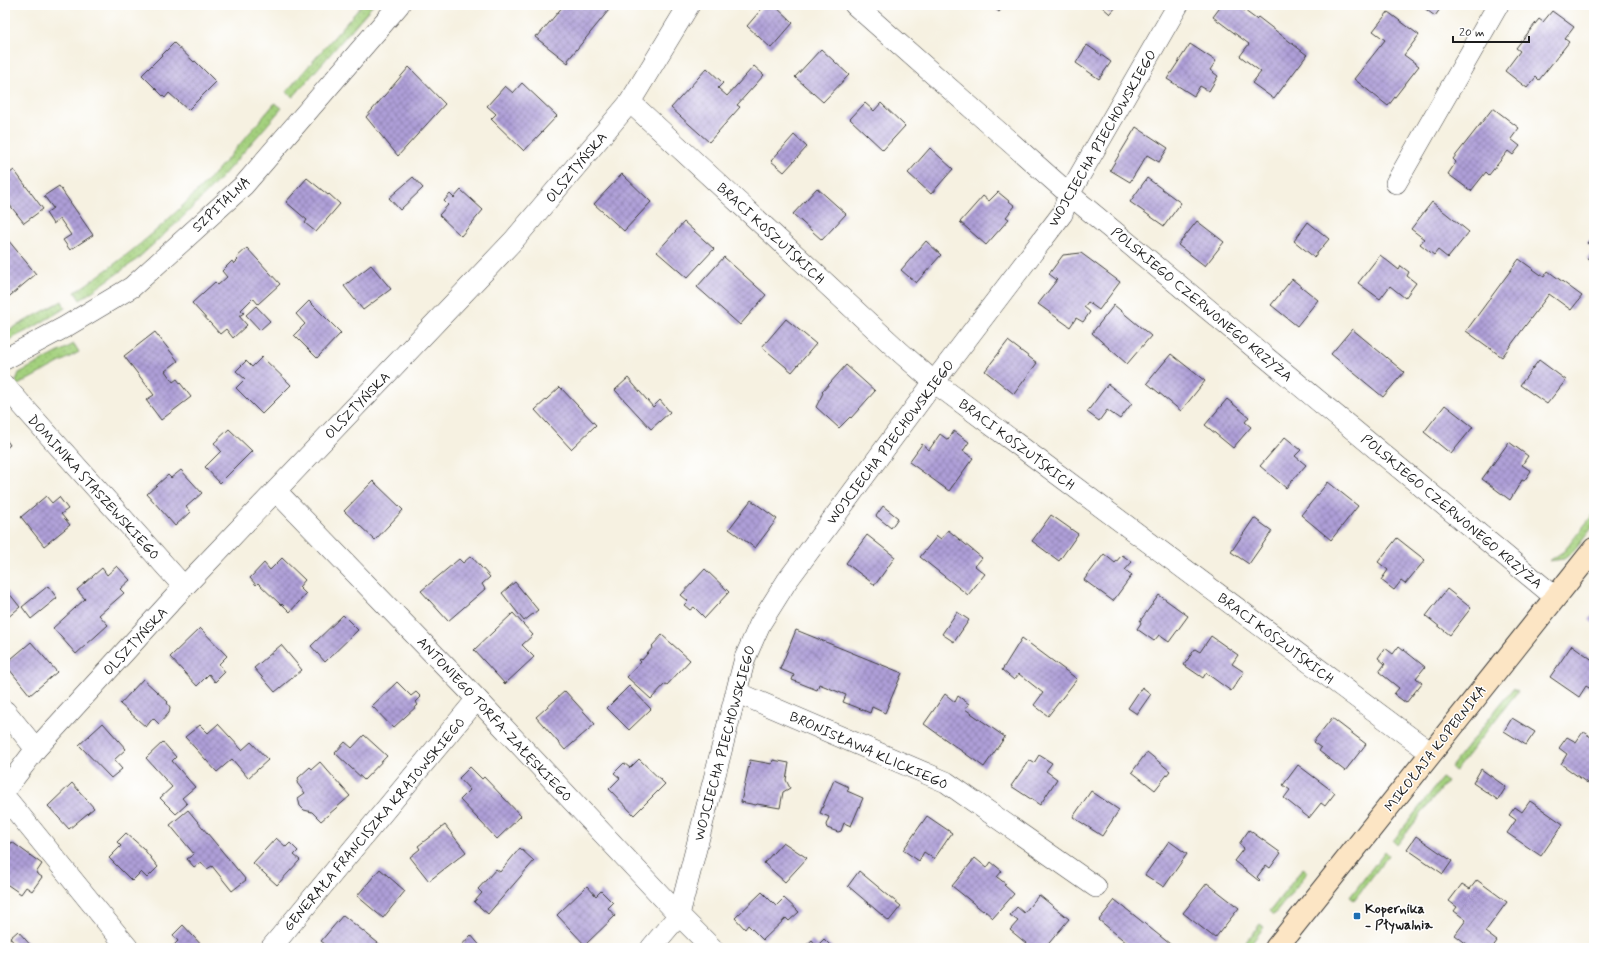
<svg xmlns="http://www.w3.org/2000/svg" width="1599" height="953" viewBox="0 0 1599 953" font-family="Mynerve,sans-serif">
	<style>
		.grass { fill: url(#grass-dots); stroke: #60764d }
		.building { fill: url(#building-cross-hatch) }
		.lines { fill: none; stroke-linecap: round; stroke-linejoin: round }
		.street-casing { stroke: #3d3c3a; stroke-width: 22 }
		.secondary-casing { stroke: #3d3c3a; stroke-width: 24 }
		.street { stroke: #fff; stroke-width: 21 }
		.secondary { stroke: #fce5c4; stroke-width: 22 }
		.poi-dot { fill: #1f6fb2; stroke: #fff; stroke-width: 1.5 }
		.labels { text-anchor: middle; stroke-width: 3; stroke-linejoin: round; paint-order: stroke }
		.street-label { font-size: 14px; fill: #1c1c1c; stroke: #fff }
		.poi-label { font-size: 14px; font-weight: bold; fill: #1c1c1c; stroke: #fff; text-anchor: start }
	</style>
	<defs>
		<pattern id="grass-dots" width="8" height="8" patternUnits="userSpaceOnUse"><rect width="8" height="8" fill="#a4d17e"/><path d="M2 2h.1M6 6h.1" fill="none" stroke="#8db36c" stroke-width="1.8" stroke-linecap="round"/></pattern>
		<pattern id="building-cross-hatch" width="8" height="8" patternUnits="userSpaceOnUse"><rect width="8" height="8" fill="#ae9fd8"/><path d="M0 0l8 8M0 8l8-8" fill="none" stroke="#8d81ae"/></pattern>
	</defs>
	<rect width="100%" height="100%" fill="#fff"/>
	<filter id="ink" filterUnits="userSpaceOnUse"><feTurbulence type="fractalNoise" baseFrequency=".025" numOctaves="2"/><feDisplacementMap in="SourceGraphic" scale="8" xChannelSelector="R" yChannelSelector="G"/><feConvolveMatrix kernelMatrix="1 2 1 2 8 2 1 2 1" color-interpolation-filters="sRGB"/></filter>
	<filter id="wash" filterUnits="userSpaceOnUse"><feTurbulence type="fractalNoise" baseFrequency=".012" numOctaves="4" result="noise"/><feDisplacementMap in="SourceGraphic" scale="16" xChannelSelector="R" yChannelSelector="G"/><feGaussianBlur stdDeviation="0.9" result="paint"/><feColorMatrix in="noise" values="0 0 0 0 0 0 0 0 0 0 0 0 0 0 0 0 0 1.4 0 .05"/><feComposite in="paint" operator="in"/></filter>
	<g filter="url(#wash)">
		<rect width="100%" height="100%" fill="#f6f1e1"/>
		<path class="grass" d="M362 5H373L293 97 286 92Z
			M275 103 282 108 221 178 182 218 135 261 80 300 75 292C112 267 145 242 177 211 213 178 243 140 275 103Z
			M62 301 65 308 34 327 7 341 6 339 5 332Z
			M74 344 79 352 18 385 16 381 19 373Z
			M1594 513V525L1575 550 1564 559 1549 561 1564 551Z
			M1513 688 1518 691 1455 771 1451 767Z
			M1442 778 1447 781 1397 845 1393 841Z
			M1385 851 1389 855 1354 900 1350 897Z
			M1303 868 1308 872 1274 915 1270 911Z
			M1260 924 1264 927 1248 948H1241Z"/>
		<g id="blocks">
			<path class="building" d="M564 5H613L568 60 569 62 568 63 535 37 536 35 538 36Z
				M765 5H774L793 23 771 48 747 26Z
				M991 5H1006L999 12Z
				M1100 5H1118L1110 14Z
				M1131 5H1140L1137 9Z
				M1222 5H1237L1256 19 1258 17 1307 55 1274 99 1252 83 1261 72 1240 56 1249 44 1213 17Z
				M1420 5H1443L1435 16Z
				M1552 11 1574 27 1565 39 1569 42 1539 80 1536 77 1527 88 1505 71 1520 51 1516 48 1539 19 1543 22Z
				M1388 12 1419 35 1404 55 1419 66 1388 106 1354 79 1385 40 1373 31Z
				M174 43 194 62 195 61 216 82 188 110 169 93 165 98 142 75Z
				M1190 44 1216 61 1210 70 1218 76 1209 91 1200 86 1194 96 1167 79Z
				M1087 45 1111 62 1099 79 1076 63Z
				M821 49 849 75 823 102 795 77Z
				M754 66 764 75 737 105 740 107 709 142 671 108 707 68 723 83 718 88 727 96Z
				M409 67 445 104 398 156 366 117Z
				M522 83 557 116 524 151 491 119 496 114 487 106 505 86 513 93Z
				M865 103 874 111 881 103 905 126 883 150 850 119Z
				M1493 108 1519 128 1511 139 1520 146 1513 155 1508 151 1489 175 1486 172 1471 191 1448 174 1456 162 1453 159Z
				M1136 127 1168 148 1159 162 1147 155 1130 182 1110 170Z
				M794 135 807 147 784 172 771 161Z
				M930 148 953 169 931 194 908 173Z
				M14 170 43 209 24 223 5 199V177Z
				M622 174 651 202 624 231 594 204Z
				M413 177 423 188 400 210 389 198Z
				M307 178 328 195 329 194 340 204 316 232 305 223 307 220 286 202Z
				M1147 178 1181 203 1164 226 1130 202Z
				M59 186 93 235 70 250 63 240 71 235 60 219 53 224 46 213 53 208 44 196Z
				M817 188 846 214 822 240 793 214Z
				M461 190 483 210 461 236 439 215 448 205 444 201 450 194 454 198Z
				M998 192 1015 206 1006 217 1009 219 986 245 960 222 983 196 989 201Z
				M1432 202 1469 232 1448 258 1438 250 1434 255 1420 244 1424 239 1411 229Z
				M1197 221 1224 242 1205 266 1178 245Z
				M684 222 714 249 687 278 657 252Z
				M1308 222 1329 239 1314 257 1294 241Z
				M1594 235V248L1587 243Z
				M8 240 36 274 5 300V243Z
				M926 241 941 255 916 283 901 270Z
				M247 248 280 284 258 304 253 298 241 310 244 313 239 316 247 325 233 338 226 329 220 334 192 303 215 282 218 285 227 277 222 271 232 261 234 264 238 260 236 258Z
				M1594 250V264L1587 259Z
				M1081 253 1120 282 1099 310 1088 302 1084 307 1090 312 1083 322 1076 318 1070 327 1038 304 1057 280 1049 274 1063 255Z
				M1380 255 1399 270 1401 266 1409 272 1407 276 1416 283 1405 298 1390 286 1380 299 1358 283Z
				M724 257 766 295 740 325 697 287Z
				M1519 259 1544 277 1548 271 1582 296 1571 310 1549 294 1502 357 1466 331Z
				M371 265 391 289 363 310 344 286Z
				M1292 279 1318 300 1297 326 1271 305Z
				M309 301 341 333 317 358 294 335 305 324 296 314Z
				M1114 305 1151 336 1127 364 1092 333Z
				M256 306 270 321 260 330 246 315Z
				M786 319 816 344 792 372 762 347Z
				M1352 329 1404 372 1383 397 1331 354Z
				M155 332 178 361 165 371 173 382 177 379 191 397 161 420 146 400 154 395 124 356Z
				M1008 341 1037 363 1014 394 985 371Z
				M1171 354 1205 381 1181 411 1147 383Z
				M262 357 291 385 262 414 236 388 245 379 236 371 246 361 252 367Z
				M1539 360 1566 380 1547 404 1520 385Z
				M846 365 875 391 851 418 850 417 839 428 816 407 823 393 822 392Z
				M628 378 653 407 660 400 670 412 651 429 615 390Z
				M1108 384 1132 403 1120 419 1107 410 1099 421 1087 412Z
				M560 387 596 425 571 449 535 410Z
				M1227 399 1249 417 1245 422 1251 427 1233 448 1205 425Z
				M1445 405 1473 427 1451 454 1424 432Z
				M229 429 252 451 220 483 205 467 221 451 214 443Z
				M954 431 969 442 963 451 973 458 949 491 909 462 922 444 929 450 940 434 948 440Z
				M1285 437 1301 450 1295 456 1306 465 1286 488 1260 466Z
				M5 438 10 445 5 449Z
				M1509 442 1528 456 1522 465 1531 471 1524 481 1522 480 1510 500 1482 479Z
				M181 470 202 493 186 507 190 512 175 526 147 494 168 475 171 478Z
				M373 481 403 510 375 540 344 511Z
				M1328 482 1358 506 1331 540 1301 515Z
				M46 496 52 503 59 497 68 509 61 514 70 525 44 546 21 517Z
				M751 500 777 519 755 548 729 529Z
				M883 506 898 518 891 528 876 516Z
				M1051 515 1078 534 1059 561 1032 541Z
				M1254 518 1272 531 1249 564 1231 552Z
				M948 530 982 558 975 566 985 574 968 595 920 557 937 536 941 539Z
				M867 535 895 557 875 585 846 563Z
				M1397 538 1425 560 1405 584 1401 581 1394 590 1381 580 1388 570 1378 562Z
				M1104 554 1115 563 1122 555 1132 562 1125 570 1132 575 1113 601 1084 580Z
				M471 556 490 577 482 584 485 589 448 621 421 591 459 559 463 563Z
				M282 558 305 580 299 587 306 594 290 612 282 604 281 605 258 583 256 585 250 578 264 563 270 570Z
				M117 566 130 580 120 589 124 593 99 615 108 625 76 654 53 628 85 599 77 590 102 568 107 575Z
				M705 569 729 592 705 618 694 607 690 610 684 605 688 601 681 595Z
				M515 582 538 610 524 621 502 593Z
				M48 586 57 598 31 619 22 607Z
				M5 588 20 607 6 619 5 618Z
				M1447 589 1471 608 1450 635 1426 616Z
				M1159 595 1188 616 1169 642 1159 635 1154 641 1137 629 1141 623 1140 621Z
				M957 612 969 620 954 642 942 634Z
				M513 613 533 635 522 645 534 657 505 684 474 650Z
				M1594 613V624L1589 620Z
				M343 615 358 630 325 662 311 646Z
				M200 628 227 656 219 664 225 672 215 682 209 674 197 686 170 657Z
				M796 630 902 673 885 713 872 707 870 713 856 707 843 702 846 695 819 684 817 690 792 680 794 675 780 669Z
				M662 635 690 660 667 685 665 684 651 699 627 677 641 662 639 660 641 659 642 660 653 647 652 646Z
				M1211 636 1238 655 1232 664 1244 672 1231 691 1206 673 1203 678 1184 665 1195 649 1200 652Z
				M1022 638 1077 679 1048 716 1034 705 1043 693 1019 674 1014 680 1002 670Z
				M31 642 57 672 30 695 5 664Z
				M281 645 302 670 275 692 254 668Z
				M1572 645 1594 661V691L1586 686 1579 697 1550 677Z
				M1399 646 1425 667 1416 678 1422 683 1406 703 1394 694 1399 688 1379 672 1385 664 1378 658 1385 648 1393 654Z
				M143 679 168 702 167 703 170 707 169 713 159 724 153 718 146 727 120 704Z
				M397 682 411 696 416 692 421 697 416 702 418 705 393 728 372 706Z
				M629 686 651 709 629 730 607 708Z
				M1142 687 1151 694 1137 714 1128 708Z
				M565 691 595 724 565 750 536 717Z
				M945 694 955 702 958 696 969 704 965 709 1005 737 984 767 924 724Z
				M1332 718 1366 744 1345 771 1319 751 1321 748 1313 742Z
				M1512 718 1535 732 1526 745 1504 731Z
				M103 723 126 749 114 760 122 769 111 778 79 745Z
				M218 724 242 750 251 742 268 760 248 778 232 759 217 772 185 737 200 725 208 733Z
				M1583 732 1594 739V779L1590 785 1561 764 1567 754 1559 748 1567 737 1576 742Z
				M364 735 387 756 364 780 335 753 345 742 352 748Z
				M163 742 176 757 172 761 195 787 182 798 187 804 176 814 160 798 172 787 146 758Z
				M1147 752 1170 771 1155 790 1132 772Z
				M1039 755 1052 763 1046 771 1057 779 1040 805 1011 786 1029 760 1034 763Z
				M639 759 665 784 634 815 609 789 620 778 614 773 624 763 630 768Z
				M750 760 772 764 773 760 789 763 786 780 790 788 783 792 780 808 757 804 756 805 741 802Z
				M320 762 350 796 321 821 312 812 304 810 300 806 298 798 305 793 297 783 299 780 298 778 310 767 312 769Z
				M1298 765 1335 793 1325 806 1321 803 1309 818 1284 798 1290 790 1283 785Z
				M470 767 482 779 484 777 521 816 497 839 460 800 470 790 459 778Z
				M1481 769 1506 787 1498 800 1473 783Z
				M834 780 849 787 847 791 863 798 851 826 844 823 841 831 838 832 827 828 826 825 829 817 820 813Z
				M72 783 94 808 69 829 48 806Z
				M1091 791 1119 810 1102 836 1073 817Z
				M1530 801 1563 824 1541 856 1507 833 1516 820 1509 815 1515 807 1522 812Z
				M188 810 246 880 232 891 212 866 207 869 201 862 194 867 187 859 194 854 170 825Z
				M927 816 952 833 934 859 924 852 919 861 903 850Z
				M445 825 466 852 429 881 410 857 420 849 418 846Z
				M1249 830 1281 853 1270 868 1266 865 1257 877 1260 880 1259 881 1234 861 1244 848 1239 844Z
				M126 833 143 848 158 867 147 878 141 872 132 881 109 858 121 846 117 842Z
				M1416 836 1452 861 1443 874 1407 849Z
				M276 838 286 847 290 843 298 851 294 855 300 860 277 885 253 863Z
				M1169 841 1187 854 1164 887 1145 875Z
				M12 842 42 864 36 873 42 877 32 891 26 887 21 894 5 883V852Z
				M783 842 807 858 785 882 764 863Z
				M520 848 534 861 488 914 474 902 482 893 478 889 496 869 500 872Z
				M975 858 987 868 991 862 1002 871 997 877 1006 884 1004 885 1014 894 993 918 984 910 983 911 952 886Z
				M380 869 405 891 383 918 357 896Z
				M859 871 901 906 889 921 848 886Z
				M1477 880 1507 902 1485 932 1497 941 1492 948H1472L1455 935 1466 920 1454 911 1457 907 1449 901 1462 884 1470 889Z
				M1207 883 1239 908 1215 938 1183 913Z
				M587 886 596 896 601 891 613 903 608 908 615 916 585 945 557 915Z
				M762 892 776 906 784 898 799 912 789 921 786 918 763 940 748 925 745 929 735 918Z
				M1039 895 1069 919 1045 948H1032L1010 930 1018 921 1010 915 1017 907 1024 913Z
				M1115 900 1175 948H1133L1099 920Z
				M343 915 383 947 382 948H330L321 941Z
				M183 925 204 948H171L178 941 173 935Z
				M18 931 33 948H13L16 945 10 938Z
				M471 935 482 948H459Z
				M824 939 833 948H803L812 940 817 946Z
				M1407 943 1412 948H1403Z"/>
		</g>
	</g>
	<g filter="url(#ink)">
		<use href="#blocks" fill-opacity="0" stroke="#3d3c3a" stroke-width="1"/>
		<g class="lines">
			<g class="street-casing">
				<path id="street" d="M855 5 1069 194 1555 597
					M630 102 899 351 934 382 1431 753
					M1396 183 1498 5
					M5 359 65 327 132 287 244 185 399 5
					M5 386 184 587
					M276 491 477 699 679 915 712 948
					M736 692 946 782 1096 887
					M5 711 36 749
					M5 790 36 749 184 587 514 240 630 102 689 5
					M5 797 128 948
					M271 948 477 699
					M651 948 679 915 745 658 760 624 787 581 934 382 1062 214 1069 194 1178 5"/>
			</g>
			<g class="secondary-casing">
				<path id="secondary" d="M1276 948 1594 549"/>
			</g>
			<use href="#street" class="street"/>
			<use href="#secondary" class="secondary"/>
		</g>
	</g>
	<rect class="poi-dot" x="1353" y="912" width="8" height="8" rx="2"/>
	<g class="labels">
		<g class="street-label">
			<text transform="translate(1102 138) rotate(-60)" y="5">WOJCIECHA PIECHOWSKIEGO</text>
			<text transform="translate(576 167) rotate(-50)" y="5">OLSZTYŃSKA</text>
			<text transform="translate(221 204) rotate(-43)" y="5">SZPITALNA</text>
			<text transform="translate(771 233) rotate(43)" y="5">BRACI KOSZUTSKICH</text>
			<text transform="translate(1202 304) rotate(40)" y="5">POLSKIEGO CZERWONEGO KRZYŻA</text>
			<text transform="translate(357 405) rotate(-46)" y="5">OLSZTYŃSKA</text>
			<text transform="translate(890 442) rotate(-53)" y="5">WOJCIECHA PIECHOWSKIEGO</text>
			<text transform="translate(1017 444) rotate(37)" y="5">BRACI KOSZUTSKICH</text>
			<text transform="translate(94 487) rotate(48)" y="5">DOMINIKA STASZEWSKIEGO</text>
			<text transform="translate(1452 511) rotate(40)" y="5">POLSKIEGO CZERWONEGO KRZYŻA</text>
			<text transform="translate(1276 638) rotate(37)" y="5">BRACI KOSZUTSKICH</text>
			<text transform="translate(135 641) rotate(-47)" y="5">OLSZTYŃSKA</text>
			<text transform="translate(495 719) rotate(47)" y="5">ANTONIEGO TORFA-ZAŁĘSKIEGO</text>
			<text transform="translate(724 743) rotate(-75)" y="5">WOJCIECHA PIECHOWSKIEGO</text>
			<text transform="translate(1435 748) rotate(-52)" y="5">MIKOŁAJA KOPERNIKA</text>
			<text transform="translate(869 750) rotate(24)" y="5">BRONISŁAWA KLICKIEGO</text>
			<text transform="translate(374 824) rotate(-50)" y="5">GENERAŁA FRANCISZKA KRAJOWSKIEGO</text>
		</g>
		<g class="poi-label">
			<text x="1365" y="913">Kopernika<tspan x="1365" dy="16">- Pływalnia</tspan></text>
		</g>
	</g>
	<rect width="1599" height="953" fill="none" stroke="#fff" stroke-width="20"/>
	<path d="M1453 36v6h76v-6" fill="none" stroke="#1c1c1c" stroke-width="2"/>
	<text x="1459" y="36" font-size="12" fill="#1c1c1c" stroke="#ffffff" stroke-width="3" paint-order="stroke">20 m</text>
</svg>
